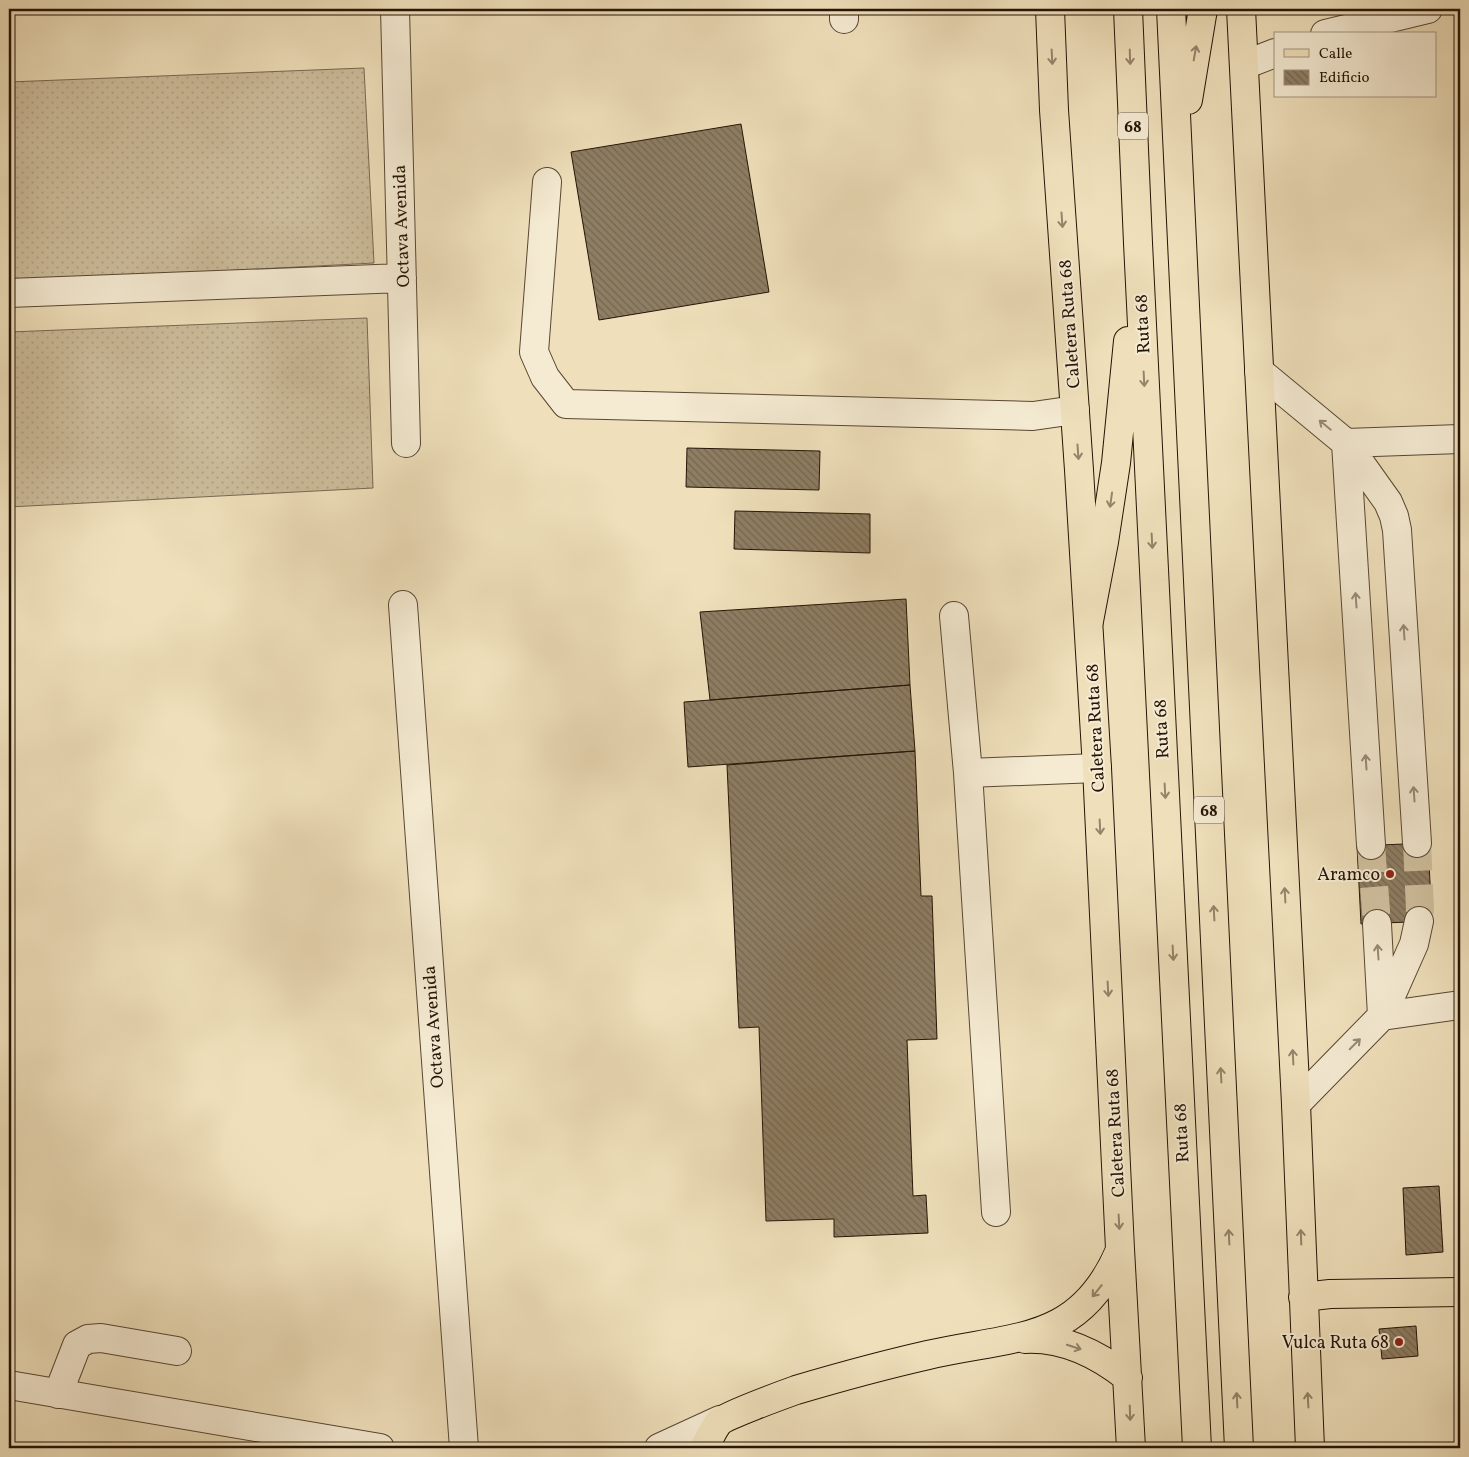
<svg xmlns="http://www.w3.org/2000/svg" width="1469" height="1457" viewBox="0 0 1469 1457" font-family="Vollkorn,serif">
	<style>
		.grass { fill: url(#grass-dots); stroke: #796851 }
		.building { fill: url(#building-back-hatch); stroke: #251406 }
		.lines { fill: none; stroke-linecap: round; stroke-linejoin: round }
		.minor-tunnel { stroke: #d1c1a0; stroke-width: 28; stroke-dasharray: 28 14; stroke-linecap: butt }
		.minor-casing { stroke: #584733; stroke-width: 30 }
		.major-casing { stroke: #251406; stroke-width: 30 }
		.highway-casing { stroke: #251406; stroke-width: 30 }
		.minor { stroke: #f5ebd3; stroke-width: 28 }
		.major { stroke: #efe0bb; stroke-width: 28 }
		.highway { stroke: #efe0bb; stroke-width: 28 }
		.oneway { stroke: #94846a }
		.oneway2 { stroke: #978a77 }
		.poi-dot { fill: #8f2418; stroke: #f5ebd3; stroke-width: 2 }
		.labels { text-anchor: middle; stroke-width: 4; stroke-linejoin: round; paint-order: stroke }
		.shield { fill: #f5ebd3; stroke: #635444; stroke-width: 1 }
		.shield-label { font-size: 16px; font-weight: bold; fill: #251406 }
		.street-label { font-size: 18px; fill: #251406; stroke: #f5ebd3 }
		.poi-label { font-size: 18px; fill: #251406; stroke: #f5ebd3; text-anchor: end }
	</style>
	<defs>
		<pattern id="grass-dots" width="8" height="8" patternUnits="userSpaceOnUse" patternTransform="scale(1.25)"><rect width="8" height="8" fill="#cdbd9c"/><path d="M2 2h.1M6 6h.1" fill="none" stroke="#b0a285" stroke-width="1.8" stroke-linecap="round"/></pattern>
		<pattern id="building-back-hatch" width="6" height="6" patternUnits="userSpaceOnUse" patternTransform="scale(1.25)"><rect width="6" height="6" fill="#8e7e64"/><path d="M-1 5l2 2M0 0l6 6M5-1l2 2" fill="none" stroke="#746650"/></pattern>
	</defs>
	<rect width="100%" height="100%" fill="#efe0bb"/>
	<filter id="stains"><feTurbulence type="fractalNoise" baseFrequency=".004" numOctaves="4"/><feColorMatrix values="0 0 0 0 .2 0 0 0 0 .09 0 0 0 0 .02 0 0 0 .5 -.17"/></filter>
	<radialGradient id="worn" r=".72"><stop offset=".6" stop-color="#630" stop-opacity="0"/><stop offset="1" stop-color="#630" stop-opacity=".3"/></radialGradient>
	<path class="grass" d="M364 68 374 263 9 282V82Z
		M367 318 373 488 9 507V332Z"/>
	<path class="building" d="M741 124 769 292 599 320 571 152Z
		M687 448 820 451 819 490 686 487Z
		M735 511 870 514V553L734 549Z
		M906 599 910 685 710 700 700 612Z
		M910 685 915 751 688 767 684 702Z
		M915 751 921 896H932L937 1039 907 1040 913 1196 926 1195 928 1233 834 1237V1219L766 1221 759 1027 739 1028 727 765Z
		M1428 843 1432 921 1361 924 1357 846Z
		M1439 1186 1443 1252 1406 1255 1403 1188Z
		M1416 1326 1418 1356 1382 1359 1379 1329Z"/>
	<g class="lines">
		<path class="minor-tunnel" d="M1417 843 1420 909 1419 921
			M1371 845 1377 924"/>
		<g class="minor-casing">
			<path id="minor" d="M395 9 406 443
				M844 9V19
				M1325 34 1428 9
				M1244 65 1275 53
				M547 182 534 352 545 377 566 404 1033 416 1075 410
				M9 293 402 278
				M1259 371 1346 443 1388 502 1394 516 1397 530 1417 843
				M403 605 464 1448
				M954 616 968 773 1097 768
				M968 773 996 1212
				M1371 845 1346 443 1460 439
				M1377 924 1382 1016 1460 1005
				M1296 1104 1382 1016 1414 944 1419 921
				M9 1385 380 1448
				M58 1394 77 1345 88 1339 101 1338 177 1351
				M659 1448 720 1420"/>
		</g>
		<g class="major-casing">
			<path id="major" d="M1050 9 1054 110 1079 470 1097 768 1120 1249 1131 1448
				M1241 9 1296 1104 1310 1448
				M1303 1297 1330 1294 1460 1292
				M1025 1339C1064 1337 1099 1355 1128 1378
				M704 1448C709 1440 713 1429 719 1422 724 1416 785 1394 796 1390 840 1377 884 1365 928 1355 1014 1335 1080 1345 1120 1250"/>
		</g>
		<g class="highway-casing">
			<path id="highway" d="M1128 9 1138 243 1197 1448
				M1171 9 1239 1448
				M1188 100 1203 9
				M1089 621 1104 542 1116 463 1128 341"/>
		</g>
		<use href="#minor" class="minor"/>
		<use href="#major" class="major"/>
		<use href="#highway" class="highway"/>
	</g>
	<defs><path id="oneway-shaft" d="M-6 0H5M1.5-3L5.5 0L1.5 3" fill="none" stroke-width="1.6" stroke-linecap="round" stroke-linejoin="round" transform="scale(1.25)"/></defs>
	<g class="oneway">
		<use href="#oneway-shaft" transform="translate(1195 53) rotate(-80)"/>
		<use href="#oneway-shaft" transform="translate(1052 57) rotate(87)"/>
		<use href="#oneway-shaft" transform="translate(1130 57) rotate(88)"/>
		<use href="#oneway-shaft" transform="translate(1062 220) rotate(86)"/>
		<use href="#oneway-shaft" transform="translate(1144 379) rotate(87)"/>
		<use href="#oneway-shaft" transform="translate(1078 452) rotate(86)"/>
		<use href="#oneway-shaft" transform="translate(1111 500) rotate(98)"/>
		<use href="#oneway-shaft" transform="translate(1152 541) rotate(87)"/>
		<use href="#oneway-shaft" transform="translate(1165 791) rotate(87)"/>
		<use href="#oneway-shaft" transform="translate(1100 827) rotate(87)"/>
		<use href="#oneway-shaft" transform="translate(1285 895) rotate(-93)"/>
		<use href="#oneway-shaft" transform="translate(1214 913) rotate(-93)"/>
		<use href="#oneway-shaft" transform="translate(1173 953) rotate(87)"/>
		<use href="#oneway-shaft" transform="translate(1108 989) rotate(87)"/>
		<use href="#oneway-shaft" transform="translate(1293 1057) rotate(-93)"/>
		<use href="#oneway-shaft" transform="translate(1221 1075) rotate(-93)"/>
		<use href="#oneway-shaft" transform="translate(1119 1222) rotate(87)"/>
		<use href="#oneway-shaft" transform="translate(1229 1237) rotate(-93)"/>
		<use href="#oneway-shaft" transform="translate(1301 1237) rotate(-92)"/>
		<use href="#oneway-shaft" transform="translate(1097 1291) rotate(129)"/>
		<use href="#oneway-shaft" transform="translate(1074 1347) rotate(18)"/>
		<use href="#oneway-shaft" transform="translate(1237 1400) rotate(-93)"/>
		<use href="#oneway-shaft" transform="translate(1308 1400) rotate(-93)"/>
		<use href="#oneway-shaft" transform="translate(1130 1413) rotate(88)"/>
	</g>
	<g class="oneway2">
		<use href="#oneway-shaft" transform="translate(1325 425) rotate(-141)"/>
		<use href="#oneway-shaft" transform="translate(1356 600) rotate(-94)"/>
		<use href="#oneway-shaft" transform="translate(1404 632) rotate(-94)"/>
		<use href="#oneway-shaft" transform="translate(1366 762) rotate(-94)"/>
		<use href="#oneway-shaft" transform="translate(1414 794) rotate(-94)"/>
		<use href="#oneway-shaft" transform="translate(1378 952) rotate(-94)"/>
		<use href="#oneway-shaft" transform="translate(1355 1044) rotate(-45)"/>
	</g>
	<g class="poi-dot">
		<circle cx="1390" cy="874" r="5"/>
		<circle cx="1399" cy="1342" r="5"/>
	</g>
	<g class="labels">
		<g class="shield">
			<rect x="1118" y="112.5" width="30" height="27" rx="4"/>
			<rect x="1194" y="796.5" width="30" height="27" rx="4"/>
		</g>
		<g class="shield-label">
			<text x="1133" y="132">68</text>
			<text x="1209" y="816">68</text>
		</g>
		<g class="street-label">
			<text transform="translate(401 226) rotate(-92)" y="6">Octava Avenida</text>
			<text transform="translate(1069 324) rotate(-94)" y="6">Caletera Ruta 68</text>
			<text transform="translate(1142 324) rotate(-93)" y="6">Ruta 68</text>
			<text transform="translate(1095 728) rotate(-93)" y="6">Caletera Ruta 68</text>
			<text transform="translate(1161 729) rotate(-93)" y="6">Ruta 68</text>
			<text transform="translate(433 1027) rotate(-94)" y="6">Octava Avenida</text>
			<text transform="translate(1115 1133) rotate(-93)" y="6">Caletera Ruta 68</text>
			<text transform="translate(1181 1133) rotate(-93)" y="6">Ruta 68</text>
		</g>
		<g class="poi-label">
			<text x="1380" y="880">Aramco</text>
			<text x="1389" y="1348">Vulca Ruta 68</text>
		</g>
	</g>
	<rect width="1469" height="1457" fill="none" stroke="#efe0bb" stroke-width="30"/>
	<rect x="10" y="10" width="1449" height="1437" fill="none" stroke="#251406" stroke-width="2.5"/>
	<rect x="15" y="15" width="1439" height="1427" fill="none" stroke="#251406"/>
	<rect x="1274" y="32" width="162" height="65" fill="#f5ebd3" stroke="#a29581"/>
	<rect x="1284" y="49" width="25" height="8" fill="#efe0bb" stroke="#a29581"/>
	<text x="1319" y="58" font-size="15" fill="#251406">Calle</text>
	<rect x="1284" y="70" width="25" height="15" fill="url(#building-back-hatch)" stroke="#a29581"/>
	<text x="1319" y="82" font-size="15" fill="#251406">Edificio</text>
	<rect width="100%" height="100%" filter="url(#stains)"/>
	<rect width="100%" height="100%" fill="url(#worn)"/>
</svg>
